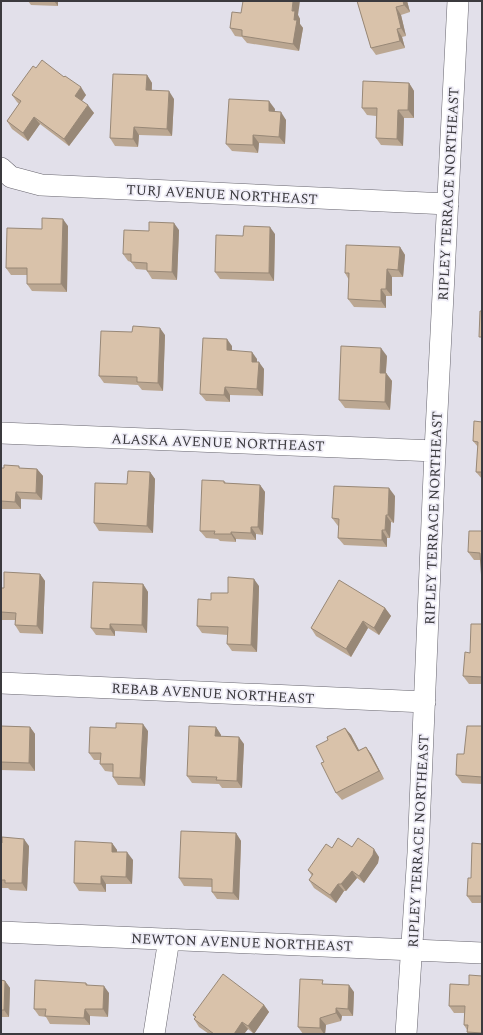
<svg xmlns="http://www.w3.org/2000/svg" width="483" height="1035" viewBox="0 0 483 1035" font-family="Spectral,serif">
	<style>
		.lines { fill: none; stroke-linecap: round; stroke-linejoin: round }
		.minor-casing { stroke: #68666f; stroke-width: 22 }
		.minor { stroke: #fff; stroke-width: 21 }
		.wall { fill: #bba792 }
		.shaded-wall { fill: #988877 }
		.building { fill: #d9c2aa; stroke: #988877 }
		.labels { text-anchor: middle; stroke-width: 3.5; stroke-linejoin: round; paint-order: stroke }
		.street-label { font-size: 14px; fill: #3b3a3e; stroke: #efedf7 }
	</style>
	<rect width="100%" height="100%" fill="#e2e0ea"/>
	<g class="lines">
		<g class="minor-casing">
			<path id="minor" d="M1 168 11 177 41 185 448 204
				M1 433 435 451
				M1 683 425 702
				M1 932 482 953
				M154 1034 169 939
				M406 1034 418 853 435 451 458 1"/>
		</g>
		<use href="#minor" class="minor"/>
	</g>
	<path class="wall" d="M28 1H58V6L31 5Z
		M357 1H407L410 12 401 15 406 36 402 37 405 48 376 55 371 48Z
		M241 13 298 15 300 19V24L303 28 299 51 247 43 242 37 235 36 230 28Z
		M36 68 86 95 82 101 94 113 69 146 40 124 28 141 12 129 7 121 19 104 17 102 12 95Z
		M147 75 152 83V90L174 99 172 136 139 135 138 147 115 146 110 138Z
		M409 83 414 91V118H404L403 146 381 145 376 138V116L367 115 362 108Z
		M275 109 274 112 286 120 285 144 259 143 258 153 232 151 226 144Z
		M68 226 67 292 32 291 27 284V275H11L6 268 42 229Z
		M179 230 177 280 152 279 147 271V270L136 269 131 262 128 261 123 254 149 231Z
		M275 234 274 281 220 279 215 272 243 236Z
		M400 247 405 255 403 277H392V296H386V308L354 307 348 299 349 280 345 273Z
		M165 335 163 391 142 390 138 385 104 383 99 376Z
		M232 346V351L257 359V362L264 369 263 396 230 395V402L206 401 200 394Z
		M387 356 386 373 392 381 390 410 345 408 339 400Z
		M482 422V479L476 472 478 447 473 441Z
		M21 468 37 469 43 476 42 500 21 499V509H1V501Z
		M150 472 155 479 153 533 99 531 94 523 127 484Z
		M224 481 226 483 260 485 265 492 263 535 256 534V540L236 539V542L220 541 218 539 206 538 200 531Z
		M395 496 394 523 391 522 390 538H387V547L344 545 338 538 339 526H338L332 518Z
		M482 531V582L481 560H474L468 552Z
		M40 574 45 581 43 634 20 633 15 625V620H1V588H4Z
		M143 584 148 592 147 633 115 631V636L96 635 91 628Z
		M259 586 257 652 232 651 227 644 228 635 202 633 197 626 211 600 228 593Z
		M385 608 391 616 379 635 368 628 351 657 316 636 311 628Z
		M482 624V684H469L463 676 470 653Z
		M1 726 30 727 35 734V771L1 770Z
		M482 726V784L462 783 456 775 464 754Z
		M216 727 221 735V736L244 744 242 788H222L219 784 192 783 187 776Z
		M345 728 351 735 359 750 366 747 371 754 384 779 342 800 336 793 324 762 328 740Z
		M148 731 145 786 118 785 113 777V772L105 771 100 764V760H94L89 753Z
		M236 833 241 841 239 900 217 899 212 892V887L184 886 179 878Z
		M1 843 29 846 27 891 10 890 8 888H1Z
		M112 843 117 850V852L133 860 132 884H106V892L79 891 74 883Z
		M482 844V903H472L467 896 471 878Z
		M352 847 379 857 378 863 364 883 357 878 346 891H344L336 903 314 888 309 880 312 876 308 870 332 848Z
		M482 976V1034H468L467 1032V1030L464 1025V1013H454L449 1006 469 985Z
		M1 980 5 981 10 988 9 1017H1Z
		M86 983 88 985 109 993 108 1017 90 1016V1025L50 1024 46 1017 39 1016 34 1009Z
		M325 984 354 992 353 1016H342L341 1021 326 1025 325 1034H303L298 1027Z
		M264 1005 269 1012 254 1034 248 1029 244 1034H209L199 1027 194 1019 195 1018 193 1015Z"/>
	<path class="shaded-wall" d="M54 1H58V6Z
		M293 1H300L298 15 300 19V24L303 28 299 51 293 44 292 11Z
		M403 1H407L410 12 404 5Z
		M396 7 401 15 406 36 401 28Z
		M397 29 402 37 405 48 400 41Z
		M147 75 152 83 151 98 146 90Z
		M409 83 414 91V118L408 110Z
		M81 87 86 95 80 103 75 96Z
		M169 91 174 99 172 136 167 129Z
		M269 101 275 109 274 119 269 111Z
		M88 105 94 113 69 146 64 139Z
		M398 110 404 118 403 146 397 139Z
		M281 112 286 120 285 144 279 137Z
		M34 117 40 124 28 141 23 133Z
		M134 127 139 135 138 147 133 139Z
		M253 135 259 143 258 153 253 145Z
		M63 219 68 226 67 292 61 284Z
		M174 223 179 230 177 280 172 272Z
		M270 227 275 234 274 281 269 273Z
		M400 247 405 255 403 277 398 270Z
		M387 269 392 277V296L386 289Z
		M381 289 386 296V308L381 301Z
		M160 328 165 335 163 391 158 383Z
		M227 339 232 346V358L227 350Z
		M381 348 387 356 385 381 380 373Z
		M252 352 257 359V369L252 362Z
		M259 362 264 369 263 396 257 389Z
		M386 373 392 381 390 410 385 402Z
		M225 387 230 395V402L224 395Z
		M37 469 43 476 42 500 36 493Z
		M150 472 155 479 153 533 147 526Z
		M260 485 265 492 263 535 258 527Z
		M389 488 395 496 394 523 388 515Z
		M16 492 21 499V509L15 502Z
		M386 515 391 522 390 538 385 530Z
		M251 527 256 534V540L251 533Z
		M382 530 387 538V547L382 540Z
		M231 532 236 539V542L231 534Z
		M40 574 45 581 43 634 37 626Z
		M254 579 259 586 257 652 251 645Z
		M143 584 148 592 147 633 142 625Z
		M385 608 391 616 379 635 374 628Z
		M363 621 368 628 351 657 346 649Z
		M110 624 115 631V636L110 629Z
		M143 724 148 731 145 786 140 778Z
		M30 727 35 734V771L29 763Z
		M216 727 221 735V744L215 736Z
		M345 728 351 735 363 758 358 751Z
		M239 737 244 744 242 788 237 781Z
		M366 747 371 754 384 779 379 771Z
		M236 833 241 841 239 900 233 893Z
		M24 839 29 846 27 891 22 883Z
		M112 843 117 850V859L112 852Z
		M374 849 379 857 378 863 364 883 359 876Z
		M127 852 133 860 132 884 126 877Z
		M352 871 357 878 346 891 341 884Z
		M101 876 106 884V892L101 884Z
		M338 884 344 891 336 903 330 895Z
		M5 981 10 988 9 1017 4 1010Z
		M349 985 354 992 353 1016 348 1009Z
		M104 986 109 993 108 1017 103 1009Z
		M264 1005 269 1012 254 1034 248 1026Z
		M336 1008 342 1016 341 1021 336 1013Z
		M85 1009 90 1016V1025L84 1018Z
		M320 1018 326 1025 325 1034H324L320 1028Z
		M242 1022 248 1029 244 1034H234Z"/>
	<path class="building" d="M243 1H293L292 11H295L294 20H297L293 44 242 36V30L230 28 232 12 241 13Z
		M357 1H403L404 5 396 7 401 28 397 29 400 41 371 48Z
		M42 60 64 77 65 76 81 87 75 96 88 105 64 139 34 117 23 133 7 121 21 101 12 95 33 66 36 68Z
		M113 74 147 75 146 90 169 91 167 129 134 127 133 139 110 138Z
		M363 81 409 83 408 110H398L397 139 376 138 377 108H362Z
		M229 99 269 101V111L281 112 279 137 253 135V145L226 144Z
		M42 218 63 219 61 284H27V268H6L7 228 42 229Z
		M149 222 174 223 172 272 147 271V263L131 262V254H123L124 230 149 231Z
		M244 226 270 227 269 273 215 272 216 235 243 236Z
		M346 245 400 247 398 270 387 269 386 289H381V301L348 299 349 273H345Z
		M480 311H482V337H479Z
		M133 326 160 328 158 383 137 382V377L99 376 101 331 132 332Z
		M203 338 227 339V350L252 352V362H259L257 389 225 387 224 395 200 394Z
		M341 346 381 348 380 373H386L385 402 339 400Z
		M474 421 482 422V472H476L478 442 473 441Z
		M4 465 19 466V468L37 469 36 493 16 492 15 502 1 501V468H4Z
		M128 471 150 472 147 526 94 523 95 483 127 484Z
		M202 480 224 481V483L260 485 258 527H251V533L231 532V534H214L215 531H200Z
		M334 486 389 488 388 515H386L385 530H382V540L338 538 339 519 332 518Z
		M469 531H482V582L480 553 468 552Z
		M4 572 40 574 37 626 15 625 16 613 1 612V588H4Z
		M228 577 254 579 251 645 227 644 228 627 197 626 198 599 211 600V593H228Z
		M339 580 385 608 374 628 363 621 346 649 311 628Z
		M93 582 143 584 142 625 110 624V629L91 628Z
		M471 624H482V677L463 676 465 652 470 653Z
		M116 723 143 724 140 778 113 777V764H100L101 753H89L90 727 116 728Z
		M1 726 30 727 29 763 1 762Z
		M189 726 216 727 215 736 239 737 237 781 216 780 217 777 187 776Z
		M467 726H482V777L456 775 457 754H464Z
		M345 728 358 751 366 747 379 771 336 793 321 763 324 762 316 746 328 740 327 737Z
		M181 831 236 833 233 893 212 892V879L179 878Z
		M2 837 24 839 22 883H5V880H1V843H2Z
		M338 838 352 847 358 838 374 849 373 855 359 876 352 871 341 884H338L330 895 309 880 313 874 308 870 326 844 332 848Z
		M75 841 112 843V852H127L126 877 101 876V884L74 883Z
		M472 843 482 844V896H467L468 878H471Z
		M223 974 264 1005 248 1026 242 1022 234 1034H214L194 1019 196 1017 193 1015Z
		M469 975 482 976V1033L467 1032 468 1025H464L465 1006H449L450 984 469 985Z
		M300 979 323 980 322 984 349 985 348 1009 336 1008V1013L320 1018V1028L298 1027Z
		M1 980 5 981 4 1010H1Z
		M35 980 86 983V985L104 986 103 1009H85L84 1018 45 1016 46 1009H34Z"/>
	<g class="labels">
		<g class="street-label">
			<text transform="translate(222 194) rotate(3)" y="5">TURJ AVENUE NORTHEAST</text>
			<text transform="translate(448 194) rotate(-87)" y="5">RIPLEY TERRACE NORTHEAST</text>
			<text transform="translate(218 442) rotate(2)" y="5">ALASKA AVENUE NORTHEAST</text>
			<text transform="translate(433 518) rotate(-88)" y="5">RIPLEY TERRACE NORTHEAST</text>
			<text transform="translate(213 693) rotate(3)" y="5">REBAB AVENUE NORTHEAST</text>
			<text transform="translate(418 841) rotate(-87)" y="5">RIPLEY TERRACE NORTHEAST</text>
			<text transform="translate(242 942) rotate(2)" y="5">NEWTON AVENUE NORTHEAST</text>
		</g>
	</g>
	<rect width="483" height="1035" fill="none" stroke="#3b3a3e" stroke-width="4"/>
</svg>
